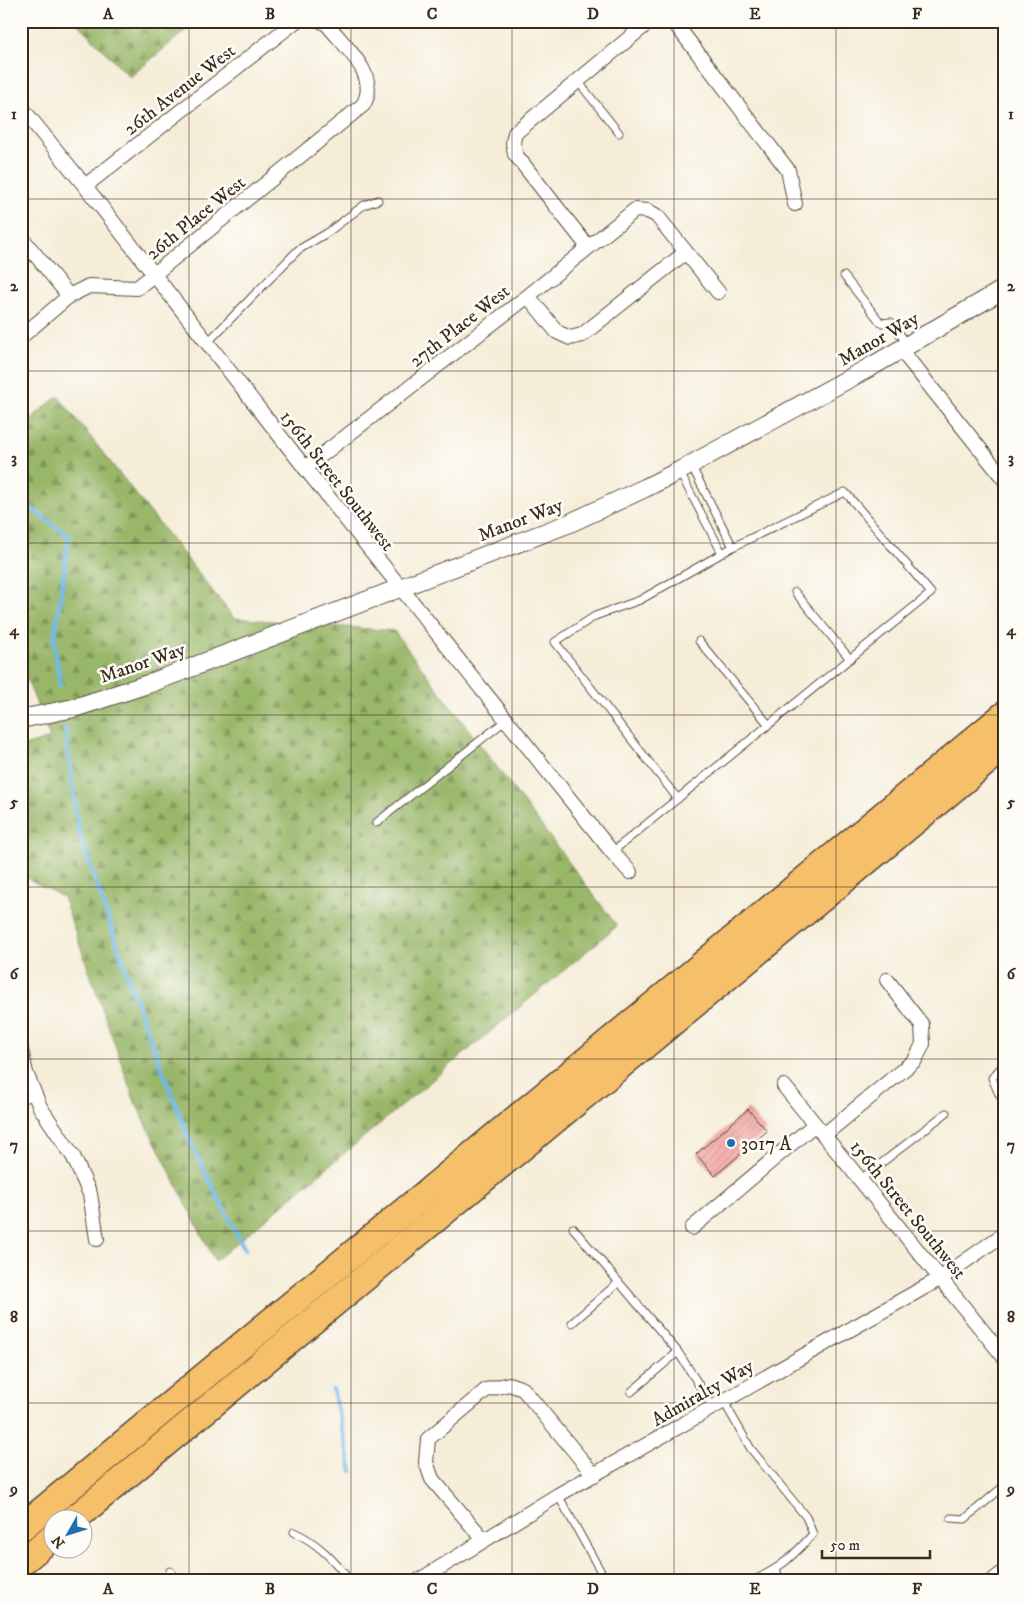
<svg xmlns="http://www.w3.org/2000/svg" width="1025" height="1602" viewBox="0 0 1025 1602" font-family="'IM FELL DW Pica',serif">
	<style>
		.forest { fill: url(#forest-firs); stroke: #6a7044 }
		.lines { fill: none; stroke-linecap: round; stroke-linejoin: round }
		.stream { stroke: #70b8e8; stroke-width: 4.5 }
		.building { fill: url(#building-hatch) }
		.service-casing { stroke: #57473a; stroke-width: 9 }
		.minor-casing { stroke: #57473a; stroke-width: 16 }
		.tertiary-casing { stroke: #57473a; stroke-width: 20 }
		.motorway-casing { stroke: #57473a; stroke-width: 29 }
		.service { stroke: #fff; stroke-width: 7 }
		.minor { stroke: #fff; stroke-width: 14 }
		.tertiary { stroke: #fff; stroke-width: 18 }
		.motorway { stroke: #f6c06b; stroke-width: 26 }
		.grid { fill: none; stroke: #3b2a1e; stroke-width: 1; stroke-opacity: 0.55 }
		.poi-dot { fill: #1f6fb2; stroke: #fdfcf7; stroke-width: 2 }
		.labels { text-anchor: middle; stroke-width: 5; stroke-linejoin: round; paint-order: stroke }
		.street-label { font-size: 19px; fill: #3b2a1e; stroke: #fdfcf7 }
		.poi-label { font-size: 19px; fill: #3b2a1e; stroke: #fdfcf7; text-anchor: start }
		.neatline { fill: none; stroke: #3b2a1e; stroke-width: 2 }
		.grid-label { font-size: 16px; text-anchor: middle; font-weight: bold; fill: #3b2a1e }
	</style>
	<defs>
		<pattern id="forest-firs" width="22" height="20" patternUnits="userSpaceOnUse" patternTransform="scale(1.25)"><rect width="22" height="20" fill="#99b769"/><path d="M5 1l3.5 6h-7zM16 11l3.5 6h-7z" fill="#7e9556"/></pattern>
		<pattern id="building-hatch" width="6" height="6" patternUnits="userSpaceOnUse" patternTransform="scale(1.25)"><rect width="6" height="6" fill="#f19b96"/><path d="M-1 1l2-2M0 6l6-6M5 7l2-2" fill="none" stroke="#c47f7a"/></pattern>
	</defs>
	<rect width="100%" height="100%" fill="#fdfcf7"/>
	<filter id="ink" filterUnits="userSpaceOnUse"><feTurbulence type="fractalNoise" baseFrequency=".02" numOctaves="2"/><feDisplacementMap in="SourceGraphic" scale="10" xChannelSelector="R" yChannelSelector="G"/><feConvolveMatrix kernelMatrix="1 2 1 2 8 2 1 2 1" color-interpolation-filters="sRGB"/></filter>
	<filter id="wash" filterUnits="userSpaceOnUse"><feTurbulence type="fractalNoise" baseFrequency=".0096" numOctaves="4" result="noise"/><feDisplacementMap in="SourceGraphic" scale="20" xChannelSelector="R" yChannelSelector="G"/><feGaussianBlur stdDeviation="1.12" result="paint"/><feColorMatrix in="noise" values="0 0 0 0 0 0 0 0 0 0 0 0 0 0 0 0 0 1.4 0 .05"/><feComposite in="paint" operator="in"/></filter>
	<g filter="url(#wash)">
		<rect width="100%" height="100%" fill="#f5edd8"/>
		<path class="forest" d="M75 21H197L130 77Z
			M58 396 234 618 394 631 617 926 215 1261 135 1102 63 897 21 875V747L50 738 21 664V553L30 538 21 531V427Z"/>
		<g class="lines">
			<path class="stream" d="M21 501 69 536 54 642 60 686
				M65 729 79 833 141 1015 192 1146 245 1250
				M333 1390 352 1471"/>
		</g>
		<g id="blocks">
			<path class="building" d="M748 1109 767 1131 715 1176 696 1154Z"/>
		</g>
	</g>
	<g filter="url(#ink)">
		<use href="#blocks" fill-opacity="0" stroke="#57473a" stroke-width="1"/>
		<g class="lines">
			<g class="service-casing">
				<path id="service" d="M577 80 619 133
					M844 276 881 323 891 322 908 345
					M207 343 298 250 327 233 364 205 378 200
					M691 465 733 547
					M679 471 722 553
					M795 592 850 659
					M699 641 769 725
					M376 823 506 720
					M612 852 931 593 845 492 733 547 640 600 595 616 555 642 678 799
					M1004 1064 992 1078 998 1092 1004 1101
					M21 1101 35 1094
					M861 1179 946 1113
					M573 1228 678 1352 713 1407
					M572 1323 619 1282
					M631 1392 678 1352
					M724 1402 751 1449 806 1517 813 1534C791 1558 782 1567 752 1581
					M558 1495 606 1581
					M951 1518 965 1519 1004 1486
					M294 1532C318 1543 334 1560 350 1581
					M776 1569 780 1581
					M170 1571 178 1581
					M987 1581 1004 1567"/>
			</g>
			<g class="minor-casing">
				<path id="minor" d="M673 21 788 170 795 204
					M21 107 85 186 305 468 612 852 630 872
					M85 186 296 21
					M21 237 69 296
					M588 247 515 154 513 142 515 133 650 21
					M528 296 557 332 570 338 582 335 686 252
					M21 337 69 296 89 286 137 288 363 105C381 76 344 46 327 24L321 21
					M901 350 1004 479
					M305 468 528 296 635 210 648 211 657 216 718 292
					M21 1050 26 1073 40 1107 73 1156 90 1194 97 1239
					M784 1086 1004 1357
					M824 1135 915 1060 923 1044 922 1025 887 980
					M692 1228 815 1124
					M484 1540 432 1479 426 1462 428 1439 486 1390 509 1384 523 1389 594 1475
					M418 1581 558 1495 941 1278 1004 1234"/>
			</g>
			<g class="tertiary-casing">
				<path id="tertiary" d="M21 719 74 708 148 684 570 523 645 488 679 471 874 365 1004 289"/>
			</g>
			<g class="motorway-casing">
				<path id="motorway" d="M73 1520 1004 747
					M21 1528 1004 715
					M21 1563 52 1537"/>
			</g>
			<use href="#service" class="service"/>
			<use href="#minor" class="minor"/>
			<use href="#tertiary" class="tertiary"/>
			<use href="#motorway" class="motorway"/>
		</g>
	</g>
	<path class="grid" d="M189 21V1581M351 21V1581M512 21V1581M674 21V1581M836 21V1581M21 199H1004M21 371H1004M21 543H1004M21 715H1004M21 887H1004M21 1059H1004M21 1231H1004M21 1403H1004"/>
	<circle class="poi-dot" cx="731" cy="1143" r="5"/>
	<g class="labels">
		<g class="street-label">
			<text transform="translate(179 89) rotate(-38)" y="7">26th Avenue West</text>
			<text transform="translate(195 217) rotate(-39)" y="7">26th Place West</text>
			<text transform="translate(459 325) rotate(-38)" y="7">27th Place West</text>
			<text transform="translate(878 338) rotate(-30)" y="7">Manor Way</text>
			<text transform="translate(338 480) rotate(52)" y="7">156th Street Southwest</text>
			<text transform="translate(520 519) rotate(-21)" y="7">Manor Way</text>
			<text transform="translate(142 662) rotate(-19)" y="7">Manor Way</text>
			<text transform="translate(909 1209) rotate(51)" y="7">156th Street Southwest</text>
			<text transform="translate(702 1392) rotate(-30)" y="7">Admiralty Way</text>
		</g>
		<g class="poi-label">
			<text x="741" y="1150">3017 A</text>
		</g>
	</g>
	<rect width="1025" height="1602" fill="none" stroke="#fdfcf7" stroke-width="55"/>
	<g transform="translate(68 1534) rotate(231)"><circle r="24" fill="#fdfcf7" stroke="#afa8a0"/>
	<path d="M0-4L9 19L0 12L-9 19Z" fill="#1f6fb2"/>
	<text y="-8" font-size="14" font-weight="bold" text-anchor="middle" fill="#3b2a1e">N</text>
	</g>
	<path d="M822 1550v8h108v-8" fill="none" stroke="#3b2a1e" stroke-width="2.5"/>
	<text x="830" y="1550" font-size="15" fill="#3b2a1e" stroke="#fdfcf7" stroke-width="4" paint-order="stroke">50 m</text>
	<rect x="28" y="28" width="970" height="1546" class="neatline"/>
	<g class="grid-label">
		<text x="108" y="19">A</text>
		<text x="270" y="19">B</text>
		<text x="432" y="19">C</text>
		<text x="593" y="19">D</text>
		<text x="755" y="19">E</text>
		<text x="917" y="19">F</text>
		<text x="14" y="119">1</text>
		<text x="1011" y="119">1</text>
		<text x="14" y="291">2</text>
		<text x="1011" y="291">2</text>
		<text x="14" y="463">3</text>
		<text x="1011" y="463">3</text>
		<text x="14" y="635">4</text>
		<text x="1011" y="635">4</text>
		<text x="14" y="807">5</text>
		<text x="1011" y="807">5</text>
		<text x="14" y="979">6</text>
		<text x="1011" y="979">6</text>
		<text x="14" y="1150">7</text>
		<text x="1011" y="1150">7</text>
		<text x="14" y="1322">8</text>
		<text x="1011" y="1322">8</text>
		<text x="14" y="1494">9</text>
		<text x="1011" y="1494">9</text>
		<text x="108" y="1594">A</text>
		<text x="270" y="1594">B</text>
		<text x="432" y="1594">C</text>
		<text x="593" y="1594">D</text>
		<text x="755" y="1594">E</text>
		<text x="917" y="1594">F</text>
	</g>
</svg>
